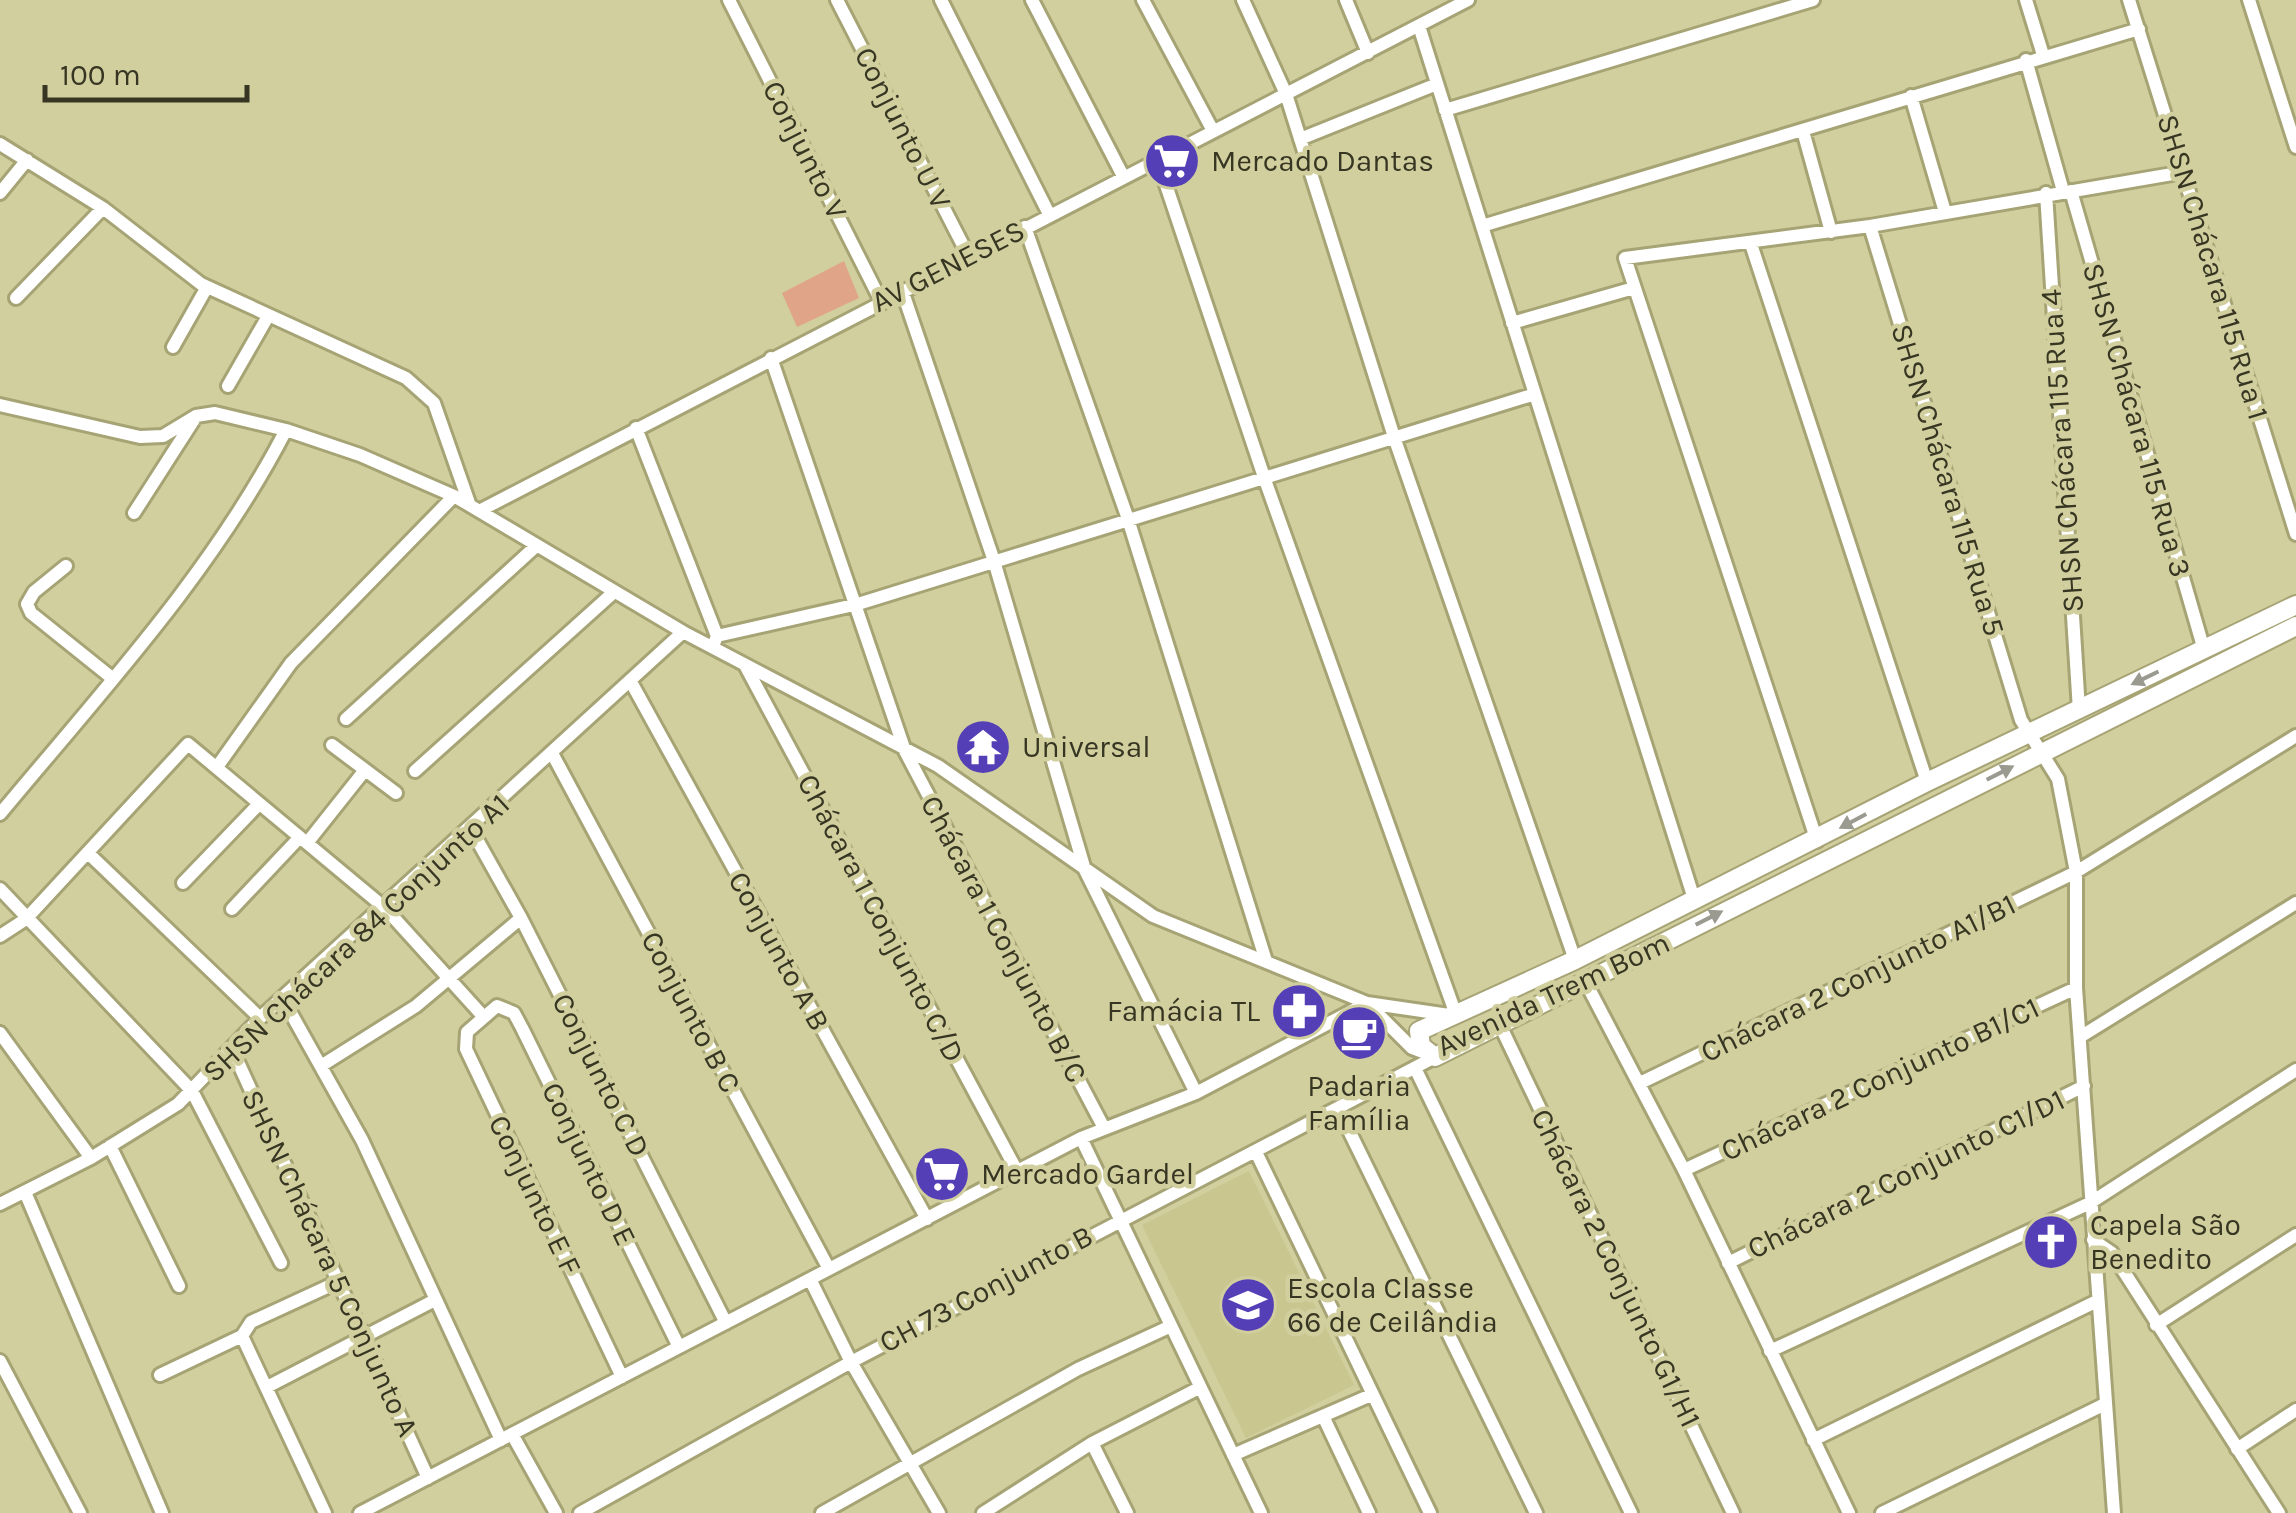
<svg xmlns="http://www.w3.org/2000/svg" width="2296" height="1513" viewBox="0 0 2296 1513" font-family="Karla,sans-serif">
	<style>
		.built { fill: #c9c68f }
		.green { fill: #e0a489 }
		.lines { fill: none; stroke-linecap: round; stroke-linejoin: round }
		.street-casing { stroke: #a6a375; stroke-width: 18 }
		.secondary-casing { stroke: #a6a375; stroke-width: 22 }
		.street { stroke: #fff; stroke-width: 12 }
		.secondary { stroke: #fff; stroke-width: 18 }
		.oneway { fill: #9b9a91 }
		.labels { text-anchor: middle; stroke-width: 9; stroke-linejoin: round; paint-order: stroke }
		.street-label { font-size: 30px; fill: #373623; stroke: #d2cf9f }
		.poi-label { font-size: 30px; fill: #373623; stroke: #d2cf9f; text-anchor: start }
	</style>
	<rect width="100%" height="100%" fill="#d2cf9f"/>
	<path class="built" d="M1249 1171 1354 1385 1246 1438 1142 1225Z"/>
	<path class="green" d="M844 261 859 298 797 327 782 293Z"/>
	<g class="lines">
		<g class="street-casing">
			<path id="street" d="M729 0 881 301
				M837 0 969 257
				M941 0 1049 214
				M1032 0 1123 176
				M1143 0 1212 129
				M1243 0 1286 94 1394 437 1575 960
				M1346 0 1368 53
				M2026 0 2043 55
				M2129 0 2296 534
				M2249 0 2296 147
				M1419 26 1694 899
				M2026 60 2063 191
				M1911 96 1945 212
				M1445 110 1813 0
				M1803 131 1831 232
				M1300 139 1437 84
				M0 144 103 208 201 284 406 378 434 403 469 503
				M1157 158 1264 477 1455 1012
				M2071 191 2204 650
				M0 193 27 160
				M2046 193 2079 710
				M1482 226 2139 29
				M1870 226 2021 720 2058 779 2076 872V988L2114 1513
				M1025 227 1128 519 1266 961
				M1751 244 1927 782
				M902 290 994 561 1085 870 1196 1093
				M16 298 103 208
				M1512 323 1634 288
				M173 347 207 287
				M771 358 905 751 1104 1128
				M228 386 267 318
				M0 405 140 437 163 436 196 416 215 413 286 430 360 455 454 496 683 632 938 766 1153 916 1367 1003 1449 1015
				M636 428 717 636 714 644
				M479 511 1468 0
				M134 513 195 418
				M66 566 34 592 27 604 31 613 112 678
				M717 636 858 604 1535 394
				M746 667 1017 1171
				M631 682 927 1219
				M346 719 535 547
				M332 745 396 793
				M553 755 829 1269
				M217 767 291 663 454 496
				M415 771 614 592
				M0 814C102 691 212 573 286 430
				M471 829 521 918 726 1323
				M1817 841 1625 258 1870 226 2184 172
				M307 843 365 770
				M88 853 260 1018
				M183 883 259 804
				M0 889 192 1091 281 1263
				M232 909 300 837
				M0 936 26 919 188 744 385 908 482 1015
				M1585 981 1684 1170 1849 1513
				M283 999 362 1140 501 1440
				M1369 1005 1412 1048 1425 1053
				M1499 1023 1733 1513
				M0 1033 91 1158
				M2080 1037 2296 903
				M232 1049 428 1478
				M324 1064 416 1006 521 918
				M1415 1068 1631 1513
				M1640 1083 2076 872 2296 736
				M1338 1108 1536 1513
				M1081 1138 1261 1513
				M110 1146 179 1286
				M1256 1152 1430 1513
				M1684 1170 2076 988
				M25 1192 162 1513
				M0 1204 91 1158 178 1104 260 1018 683 632
				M2093 1240 2112 1253 2279 1513
				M1728 1263 2084 1086
				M810 1279 851 1362 939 1513
				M2156 1325 2296 1235
				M1770 1351 2090 1203 2296 1070
				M0 1361 80 1513
				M160 1375 242 1336
				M622 1377 466 1049 467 1032 497 1006 514 1013 522 1028 679 1347
				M267 1387 435 1300
				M1323 1416 1369 1513
				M512 1434 556 1513
				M1813 1440 2097 1301
				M1092 1443 1127 1513
				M2237 1449 2296 1410
				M1233 1455 1371 1395
				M325 1513 242 1336 251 1322 340 1281
				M360 1513 1081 1138 1196 1093 1367 1003
				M580 1513 851 1362 1435 1057
				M822 1513 1078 1369 1171 1326
				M983 1513 1092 1443 1199 1388
				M1882 1513 2103 1405"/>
		</g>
		<g class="secondary-casing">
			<path id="secondary" d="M2296 605 1927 782 1575 960 1419 1031 1421 1046 1435 1057 2296 626"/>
		</g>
		<use href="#street" class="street"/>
		<use href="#secondary" class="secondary"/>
	</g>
	<defs><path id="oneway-solid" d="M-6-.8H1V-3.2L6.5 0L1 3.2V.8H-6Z" transform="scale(2.5)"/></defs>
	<g class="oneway">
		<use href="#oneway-solid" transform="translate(2145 678) rotate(154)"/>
		<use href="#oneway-solid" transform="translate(2000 773) rotate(-27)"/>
		<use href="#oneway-solid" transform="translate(1853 821) rotate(152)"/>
		<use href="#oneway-solid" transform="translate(1709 918) rotate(-27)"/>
	</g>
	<defs>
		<g id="supermarket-disc" transform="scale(2.875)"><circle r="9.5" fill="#543fb7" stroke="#d2cf9f"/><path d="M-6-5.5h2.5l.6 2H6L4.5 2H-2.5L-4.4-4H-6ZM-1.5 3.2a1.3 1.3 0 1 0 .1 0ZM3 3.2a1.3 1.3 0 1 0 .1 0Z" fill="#fff"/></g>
		<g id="temple-disc" transform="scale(2.875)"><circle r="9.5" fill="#543fb7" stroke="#d2cf9f"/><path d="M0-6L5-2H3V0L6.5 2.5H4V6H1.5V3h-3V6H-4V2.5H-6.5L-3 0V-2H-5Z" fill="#fff"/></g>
		<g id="pharmacy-disc" transform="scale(2.875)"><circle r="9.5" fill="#543fb7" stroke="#d2cf9f"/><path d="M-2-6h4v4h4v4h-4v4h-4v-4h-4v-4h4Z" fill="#fff"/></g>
		<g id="cafe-disc" transform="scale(2.875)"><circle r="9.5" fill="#543fb7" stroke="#d2cf9f"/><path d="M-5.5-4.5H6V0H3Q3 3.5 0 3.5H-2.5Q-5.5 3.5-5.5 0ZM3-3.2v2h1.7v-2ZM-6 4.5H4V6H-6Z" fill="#fff"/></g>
		<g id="church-disc" transform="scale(2.875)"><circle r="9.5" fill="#543fb7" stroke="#d2cf9f"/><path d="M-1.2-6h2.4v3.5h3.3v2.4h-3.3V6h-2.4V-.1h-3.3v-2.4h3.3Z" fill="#fff"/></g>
		<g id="school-disc" transform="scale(2.875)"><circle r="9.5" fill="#543fb7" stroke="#d2cf9f"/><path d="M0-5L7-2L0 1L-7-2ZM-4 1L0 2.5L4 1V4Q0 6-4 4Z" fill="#fff"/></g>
	</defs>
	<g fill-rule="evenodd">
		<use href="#supermarket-disc" x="1172" y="161"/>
		<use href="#temple-disc" x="983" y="747"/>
		<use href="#pharmacy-disc" x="1299" y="1011"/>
		<use href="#cafe-disc" x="1359" y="1033"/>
		<use href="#supermarket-disc" x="942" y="1174"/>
		<use href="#church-disc" x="2051" y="1242"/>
		<use href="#school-disc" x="1248" y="1305"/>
	</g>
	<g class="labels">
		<g class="street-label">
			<text transform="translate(903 128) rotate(63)" y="10">Conjunto U V</text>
			<text transform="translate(805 150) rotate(63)" y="10">Conjunto V</text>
			<text transform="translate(948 266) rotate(-27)" y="10">AV GENESES</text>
			<text transform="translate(2213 267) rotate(73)" y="10">SHSN Chácara 115 Rua 1</text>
			<text transform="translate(2137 420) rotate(74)" y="10">SHSN Chácara 115 Rua 3</text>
			<text transform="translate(2062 451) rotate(-94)" y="10">SHSN Chácara 115 Rua 4</text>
			<text transform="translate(1948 480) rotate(73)" y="10">SHSN Chácara 115 Rua 5</text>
			<text transform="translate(881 918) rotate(62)" y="10">Chácara 1 Conjunto C/D</text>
			<text transform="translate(356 938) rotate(-43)" y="10">SHSN Chácara 84 Conjunto A1</text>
			<text transform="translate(1004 939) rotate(62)" y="10">Chácara 1 Conjunto B/C</text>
			<text transform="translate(779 951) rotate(61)" y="10">Conjunto A B</text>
			<text transform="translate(1858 978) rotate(-26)" y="10">Chácara 2 Conjunto A1/B1</text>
			<text transform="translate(1553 994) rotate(-25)" y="10">Avenida Trem Bom</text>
			<text transform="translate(691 1012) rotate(62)" y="10">Conjunto B C</text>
			<text transform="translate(601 1075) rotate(63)" y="10">Conjunto C D</text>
			<text transform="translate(1880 1079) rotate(-25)" y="10">Chácara 2 Conjunto B1/C1</text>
			<text transform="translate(589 1164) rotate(64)" y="10">Conjunto D E</text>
			<text transform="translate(1906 1174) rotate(-26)" y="10">Chácara 2 Conjunto C1/D1</text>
			<text transform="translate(535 1195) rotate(64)" y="10">Conjunto E F</text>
			<text transform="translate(330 1263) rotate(65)" y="10">SHSN Chácara 5 Conjunto A</text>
			<text transform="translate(1616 1268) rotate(64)" y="10">Chácara 2 Conjunto G1/H1</text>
			<text transform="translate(986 1289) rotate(-28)" y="10">CH 73 Conjunto B</text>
		</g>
		<g class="poi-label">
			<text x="1211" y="171">Mercado Dantas</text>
			<text x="1022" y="757">Universal</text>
			<text x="1260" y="1021" text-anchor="end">Famácia TL</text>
			<text x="1359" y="1096" text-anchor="middle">Padaria<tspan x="1359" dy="34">Família</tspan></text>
			<text x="981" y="1184">Mercado Gardel</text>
			<text x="2090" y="1235">Capela São<tspan x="2090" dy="34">Benedito</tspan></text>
			<text x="1287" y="1298">Escola Classe<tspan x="1287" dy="34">66 de Ceilândia</tspan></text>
		</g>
	</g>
	<path d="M45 85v15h202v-15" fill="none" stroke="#373623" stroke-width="5"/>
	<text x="60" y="85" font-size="30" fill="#373623" stroke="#d2cf9f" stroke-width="8" paint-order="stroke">100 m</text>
</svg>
